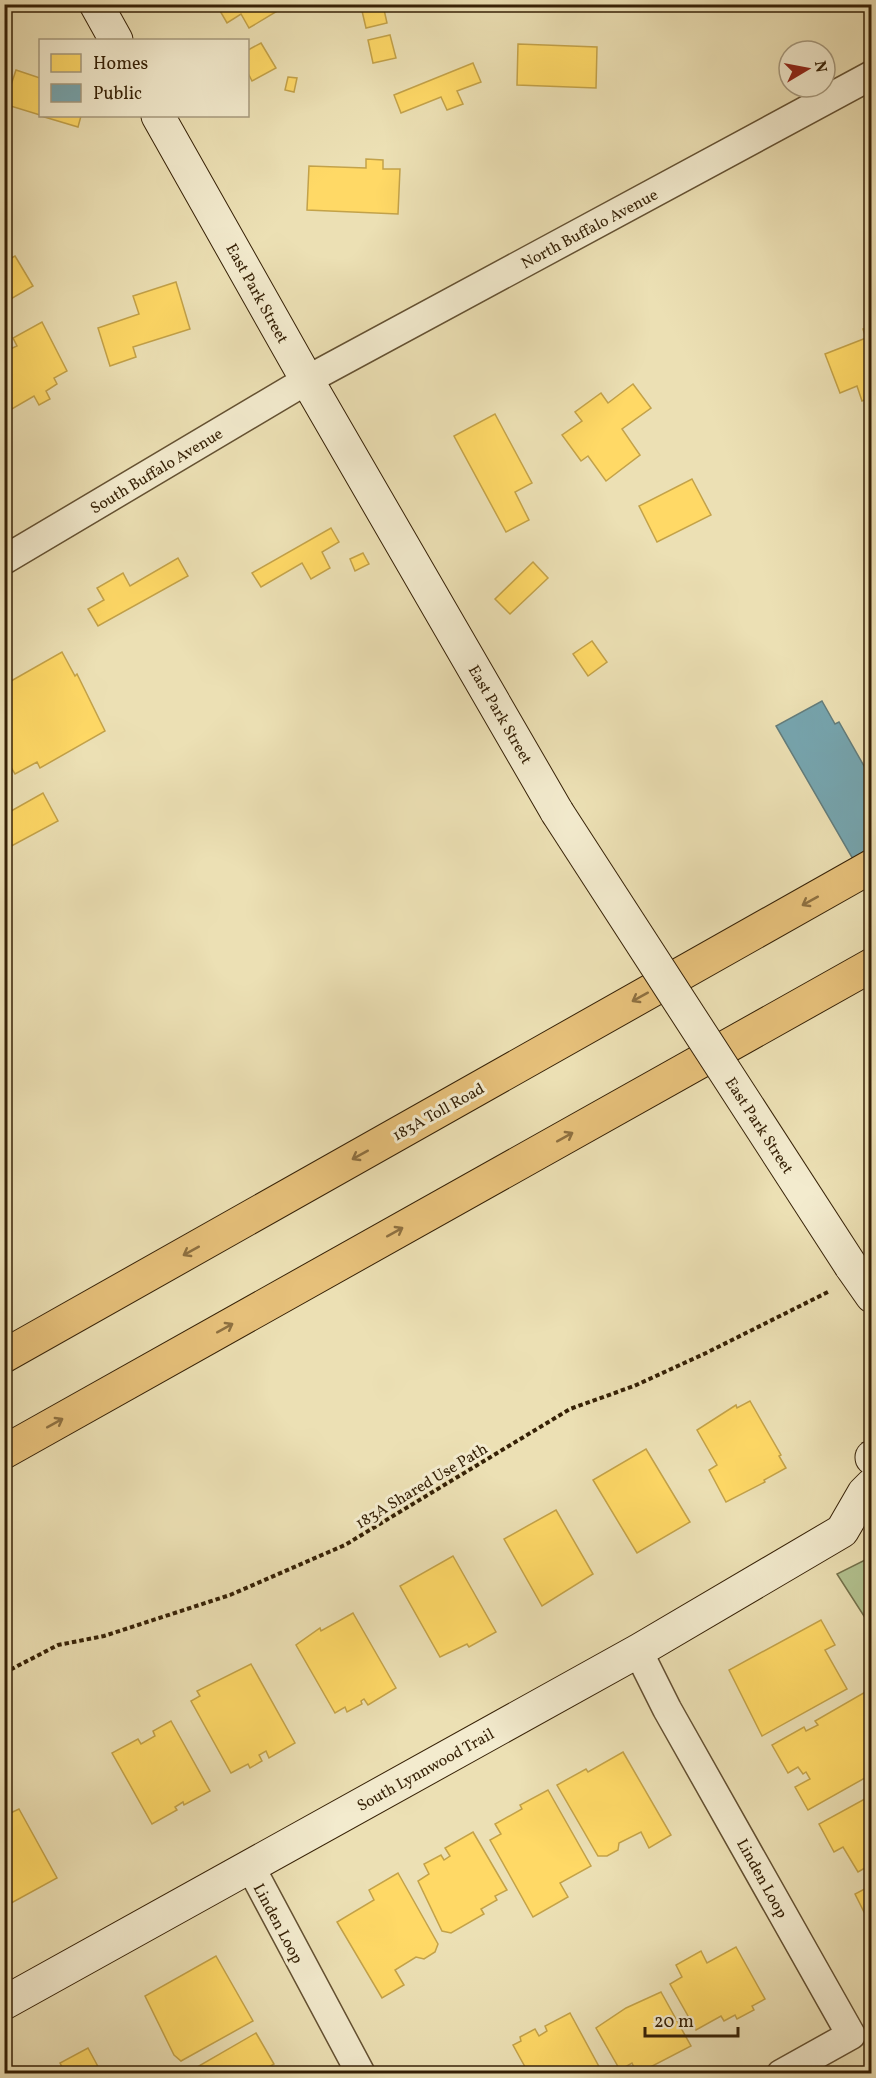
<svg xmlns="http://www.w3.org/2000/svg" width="876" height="2078" font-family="Vollkorn,serif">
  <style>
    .green { fill: #b3c391; stroke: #74724c; stroke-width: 1.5 }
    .homes { fill: #ffd966; stroke: #c3a249; stroke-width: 1.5 }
    .public { fill: #76a5af; stroke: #637d7c; stroke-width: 1.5 }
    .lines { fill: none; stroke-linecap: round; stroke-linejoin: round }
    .street-casing { stroke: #645132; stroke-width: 31 }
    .secondary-casing { stroke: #362106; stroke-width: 35 }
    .highway-casing { stroke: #362106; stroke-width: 35 }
    .path { stroke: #362106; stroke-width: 4; stroke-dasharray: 4.5 3; stroke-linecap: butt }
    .street { stroke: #f3ebce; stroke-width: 28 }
    .secondary { stroke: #f3ebce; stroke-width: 33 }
    .highway { stroke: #e6c07a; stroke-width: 33 }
    .secondary-bridge-casing { stroke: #362106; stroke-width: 35; stroke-linecap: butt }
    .secondary-bridge { stroke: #f3ebce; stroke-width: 33 }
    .oneway { stroke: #8e7040 }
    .labels { text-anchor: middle; stroke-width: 6; stroke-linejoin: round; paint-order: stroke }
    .street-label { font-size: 16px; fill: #362106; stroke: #f3ebce }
  </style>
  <rect width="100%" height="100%" fill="#ece0b4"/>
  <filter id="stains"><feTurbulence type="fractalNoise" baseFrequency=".00333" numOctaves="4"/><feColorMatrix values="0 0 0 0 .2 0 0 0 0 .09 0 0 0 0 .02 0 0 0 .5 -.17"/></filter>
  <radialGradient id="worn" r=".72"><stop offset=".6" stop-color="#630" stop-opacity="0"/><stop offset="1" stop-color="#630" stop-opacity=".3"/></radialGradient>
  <path class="green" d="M871,1557h1l-1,70 -34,-53z"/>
  <g class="homes">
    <path d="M216,4h59l4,6 -30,18 -8,-14 -14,9z"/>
    <path d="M383,5l4,18 -21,5 -4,-17z"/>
    <path d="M390,35l6,23 -23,5 -5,-23z"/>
    <path d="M261,43l15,25 -24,13 -4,-8v-23z"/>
    <path d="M518,44l79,3 -1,41 -79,-3z"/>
    <path d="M473,63l8,19 -24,9 6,13 -16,6 -6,-13 -40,16 -7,-18z"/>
    <path d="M16,70l24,8v37l-36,-11v-21l7,2z"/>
    <path d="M288,77l9,1 -3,14 -9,-2z"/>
    <path d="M41,116h40l-3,11z"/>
    <path d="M366,159l17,1v9h17l-2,45 -91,-4 2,-44 57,2z"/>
    <path d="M15,256l18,30 -29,17v-41z"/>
    <path d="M176,282l14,47 -57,18 3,10 -26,9 -12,-38 41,-14 -6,-18z"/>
    <path d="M42,322l25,49 -13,7 3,6 -11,7 4,8 -11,6 -5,-9 -29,17 -1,-61 13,-6 -4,-8z"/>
    <path d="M872,326v71l-10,4 -5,-15 -17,7 -15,-39 41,-16 -3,-9z"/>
    <path d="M633,384l18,24 -29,21 18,26 -34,26 -18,-25 -7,5 -19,-26 20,-14 -7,-9 26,-19 7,10z"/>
    <path d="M495,414l37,69 -17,9 14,28 -23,12 -52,-96z"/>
    <path d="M692,479l19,36 -54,27 -18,-36z"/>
    <path d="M331,528l8,14 -17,10 8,16 -19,11 -9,-16 -41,24 -9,-14z"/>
    <path d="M363,553l6,11 -14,7 -5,-12z"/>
    <path d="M178,558l10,18 -90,50 -10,-17 16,-9 -7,-12 26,-15 7,13z"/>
    <path d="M533,562l15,16 -38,36 -15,-15z"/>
    <path d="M592,641l15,21 -19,14 -15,-22z"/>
    <path d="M62,652l13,24 2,-2 28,57 -65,37 -3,-6 -22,12 -11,-18v-71z"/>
    <path d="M43,793l15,28 -54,29v-35z"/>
    <path d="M750,1401l31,54 -2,1 7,12 -22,12 1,2 -39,20 -17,-32 8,-5 -20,-35 39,-25 1,3z"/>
    <path d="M646,1449l44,73 -53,31 -44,-73z"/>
    <path d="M556,1510l37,64 -51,32 -38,-67z"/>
    <path d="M453,1556l43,76 -27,15 -2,-3 -27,13 -40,-71z"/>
    <path d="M353,1613l43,75 -28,17 -4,-6 -3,2 1,3 -15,8 -2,-5 -10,6 -39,-68 24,-17 1,3z"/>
    <path d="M821,1620l14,25 -10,5 22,39 -85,47 -33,-66z"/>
    <path d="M251,1664l44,79 -26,15 -3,-7 -7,4 3,6 -12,7 -2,-4 -17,9 -40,-72 9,-5 -3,-5z"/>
    <path d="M867,1691l5,9v12l-5,2 5,7v53l-64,36 -13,-23 15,-8 -4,-7 -3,2 -5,-7 -10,6 -16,-28 32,-18 2,4 12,-6 -3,-4z"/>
    <path d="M171,1721l39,70 -26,14 -1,-3 -8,5 2,3 -25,14 -40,-71 26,-14 3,5 14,-8 -2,-5z"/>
    <path d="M623,1752l48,83 -22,13 -8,-16 -22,11 -1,7 -11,6h-9l-41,-71 29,-16 2,3z"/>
    <path d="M548,1790l43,76 -31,17 8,14 -35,20 -43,-77 11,-6 -6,-10 27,-15 -2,-4z"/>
    <path d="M872,1795v69l-14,8 -15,-25 -9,5 -15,-28z"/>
    <path d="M19,1809l38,69 -53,29v-91z"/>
    <path d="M473,1832l34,58 -12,6 2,4 -16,9 3,5 -33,19 -9,-2 -24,-50 11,-7 -5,-10 17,-9 3,5 6,-4 -5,-8z"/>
    <path d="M398,1873l40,71 -3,8 -11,7 -8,-2 -21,13 9,15 -22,13 -45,-76 37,-22 -5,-10z"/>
    <path d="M872,1885v38l-2,1 -15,-30z"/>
    <path d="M736,1947l29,52 -13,7 2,4 -17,9 -2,-4 -11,6 -3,-5 -25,14 -26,-46 12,-7 -6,-12 25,-14 6,12z"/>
    <path d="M216,1956l37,65 -72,40 -7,-6 -29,-59z"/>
    <path d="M661,1992l30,54 -54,28 -5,-11 -12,7 -24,-42 30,-20z"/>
    <path d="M570,2013l33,61h-74l-16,-29 8,-4 -1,-4 15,-8 4,7 8,-5 -2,-5z"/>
    <path d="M256,2033l18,31 -16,10h-73z"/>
    <path d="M88,2048l14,26h-36l-6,-11z"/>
  </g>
  <path class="public" d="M822,701l13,23 4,-2 33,58 -3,5 3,5v102l-96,-166z"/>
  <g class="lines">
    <g class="street-casing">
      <g id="street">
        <path d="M4,560l303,-180 565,-305"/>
        <path d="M638,1651l29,58 184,326 -70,39"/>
        <path d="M250,1866l111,208"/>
      </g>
    </g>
    <g class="secondary-casing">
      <g id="secondary">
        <path d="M96,4l20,36"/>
        <path d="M158,116l149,264 250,432"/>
        <path d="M851,1266l21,30"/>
        <path d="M872,1457v1"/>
        <path d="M4,2003l634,-352 204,-120 22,-38 8,-8"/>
      </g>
    </g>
    <g class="highway-casing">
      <g id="highway">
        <path d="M4,1356l868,-490"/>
        <path d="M4,1452l868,-487"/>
      </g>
    </g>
    <path class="path" d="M4,1673l54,-28 46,-9 126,-41 115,-50 225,-136 64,-23 72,-33 124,-62"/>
    <use href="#street" class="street"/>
    <use href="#secondary" class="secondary"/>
    <use href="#highway" class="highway"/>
    <g class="secondary-bridge-casing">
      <path id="secondary-bridge" d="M557,812l294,454"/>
    </g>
    <use href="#secondary-bridge" class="secondary-bridge"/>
  </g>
  <defs><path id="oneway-shaft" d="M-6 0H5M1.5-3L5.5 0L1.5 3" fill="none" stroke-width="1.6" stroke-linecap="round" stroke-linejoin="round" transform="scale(1.5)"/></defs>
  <g class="oneway">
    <use href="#oneway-shaft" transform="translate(810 901) rotate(151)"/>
    <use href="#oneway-shaft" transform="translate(640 997) rotate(151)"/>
    <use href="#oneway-shaft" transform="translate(565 1137) rotate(-29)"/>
    <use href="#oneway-shaft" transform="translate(360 1155) rotate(151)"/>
    <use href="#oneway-shaft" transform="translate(395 1232) rotate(-29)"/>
    <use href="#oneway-shaft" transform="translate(191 1251) rotate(151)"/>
    <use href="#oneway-shaft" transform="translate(225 1328) rotate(-29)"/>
    <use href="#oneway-shaft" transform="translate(55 1423) rotate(-29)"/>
  </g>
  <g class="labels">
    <g class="street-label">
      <text transform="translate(589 228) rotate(-28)" y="6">North Buffalo Avenue</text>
      <text transform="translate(258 293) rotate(61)" y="6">East Park Street</text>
      <text transform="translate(156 470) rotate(-31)" y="6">South Buffalo Avenue</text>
      <text transform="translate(501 714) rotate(60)" y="6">East Park Street</text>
      <text transform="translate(438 1111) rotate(-29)" y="6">183A Toll Road</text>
      <text transform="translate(760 1125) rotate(57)" y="6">East Park Street</text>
      <text transform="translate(421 1485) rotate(-31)" y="6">183A Shared Use Path</text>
      <text transform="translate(425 1769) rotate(-29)" y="6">South Lynnwood Trail</text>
      <text transform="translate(763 1878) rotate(61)" y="6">Linden Loop</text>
      <text transform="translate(279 1923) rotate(62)" y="6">Linden Loop</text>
    </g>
  </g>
  <rect width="876" height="2078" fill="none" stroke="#ece0b4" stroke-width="24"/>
  <rect x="6" y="6" width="864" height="2066" fill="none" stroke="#362106" stroke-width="3"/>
  <rect x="12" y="12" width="852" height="2054" fill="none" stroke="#362106" stroke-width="1.5"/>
  <rect x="39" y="39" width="210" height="78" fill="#f3ebce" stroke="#a79a7e" stroke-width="1.5"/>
  <rect x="51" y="54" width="30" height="18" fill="#ffd966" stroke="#a79a7e" stroke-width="1.5"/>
  <text x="93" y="69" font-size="18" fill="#362106">Homes</text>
  <rect x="51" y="84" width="30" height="18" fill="#76a5af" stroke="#a79a7e" stroke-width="1.5"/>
  <text x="93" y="99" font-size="18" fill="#362106">Public</text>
  <g transform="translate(807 69) rotate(80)"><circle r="28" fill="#f3ebce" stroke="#a79a7e" stroke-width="1.5"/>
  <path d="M0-4.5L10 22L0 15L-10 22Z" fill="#8f2418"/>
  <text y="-9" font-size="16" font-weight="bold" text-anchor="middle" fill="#362106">N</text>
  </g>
  <path d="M645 2027v9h93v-9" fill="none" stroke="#362106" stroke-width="3"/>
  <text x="654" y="2027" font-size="18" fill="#362106" stroke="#f3ebce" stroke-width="4.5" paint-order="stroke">20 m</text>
  <rect width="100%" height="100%" filter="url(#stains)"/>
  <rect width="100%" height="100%" fill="url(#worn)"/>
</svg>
